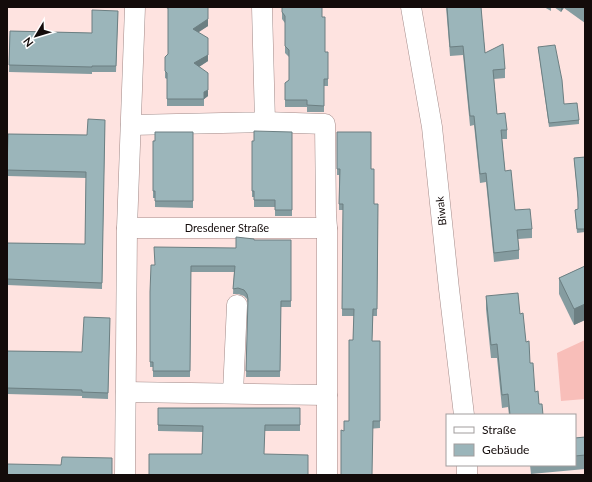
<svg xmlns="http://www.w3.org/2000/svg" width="592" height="482" font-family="Lato,sans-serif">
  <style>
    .green { fill: #f8beb9 }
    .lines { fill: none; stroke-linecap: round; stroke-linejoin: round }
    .street-casing { stroke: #a28a88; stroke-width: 21 }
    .street { stroke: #fff; stroke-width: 20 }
    .wall { fill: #859ca0 }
    .shaded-wall { fill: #6c7f82 }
    .building { fill: #9bb5ba; stroke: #6c7f82 }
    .labels { text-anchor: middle; stroke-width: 3; stroke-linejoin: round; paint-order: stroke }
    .street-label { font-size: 11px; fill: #130b0a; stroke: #fff }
  </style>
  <rect width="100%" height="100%" fill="#fee3e0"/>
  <path class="green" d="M585,340v59l-24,2 -4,-48z"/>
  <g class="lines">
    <g class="street-casing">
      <g id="street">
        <path d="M411,7l21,120 17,162 15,126"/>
        <path d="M265,122l60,2 1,90 1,14v247"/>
        <path d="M131,125l134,-3 -3,-115"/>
        <path d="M127,228h200"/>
        <path d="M126,392l201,3"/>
        <path d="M233,393l4,-88"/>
        <path d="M467,465v10"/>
        <path d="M125,475l2,-247 8,-221"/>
      </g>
    </g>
    <use href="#street" class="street"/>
  </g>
  <g class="wall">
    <path d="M165,7h43v19l-10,6 10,29 -9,6 9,29 -4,3v7h-37v-27l-2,-1v-21l3,-3v-45z"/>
    <path d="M282,7l40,10 3,35h3v34h-4v26h-17v-5h-22v-24l4,-3v-23l-4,-4v-30l-3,-4z"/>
    <path d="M446,7h35l4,46 20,16v9l-11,1 3,35 10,16v9h-5l3,32 10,39 17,19v9l-14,1 1,11v9l-25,3 -8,-80 -6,1 -6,-58 -4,1 -7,-71 -13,1z"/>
    <path d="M544,7h7v4z"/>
    <path d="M554,7h31v16l-21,-15 -3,4z"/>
    <path d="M118,11l-2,61h-24v2l-83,-2 1,-41 82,2z"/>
    <path d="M538,47l26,57 15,16v4l-30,3z"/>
    <path d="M105,120l-3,169 -95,-4v-42l78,1 1,-66 -79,-2 1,-42 79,1z"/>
    <path d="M193,132v76l-38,-1v-9h-2v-57z"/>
    <path d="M292,132v84h-17v-9h-21v-10h-2v-40l2,-16z"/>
    <path d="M337,132l34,37 3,35h4l-1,112h-4l-1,25h8v87l-36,3 5,-10 4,-81 1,-24h-12l1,-106h-4v-35h-2z"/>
    <path d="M585,157v75l-8,1 -2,-23 3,-1v-7l-4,-44z"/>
    <path d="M254,240h37v67h-10l-1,70h-34l2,-72 -1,-6 -3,-3 -6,-2h-5l1,-22h-43l-1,105h-37v-10h-3v-75l5,-27 81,-17z"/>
    <path d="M585,266v54l-11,5 -15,-31v-16z"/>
    <path d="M486,296l34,18 15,78 8,23h-34l-1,-8 -6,1 -5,-50h-6l-5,-49z"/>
    <path d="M110,318l-2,81 -26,-1v-2l-75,-2v-43l75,1z"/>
    <path d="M158,408h142v23h-35l-63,23 1,-22 -45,-1z"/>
    <path d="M585,437v32l-54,5 -1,-9h45v-27z"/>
  </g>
  <g class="shaded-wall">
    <path d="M561,7h3l-3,5z"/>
    <path d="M208,19v7l-15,10v-7z"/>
    <path d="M208,38v23l-14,9v-7z"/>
    <path d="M208,90v6l-4,3v-7z"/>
    <path d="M585,304v16l-11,5v-16z"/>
  </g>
  <g class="building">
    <path d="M168,7h40v12l-15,10 15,9v17l-14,8 14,10v17l-4,2v7h-37v-26l-2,-2v-14l3,-3z"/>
    <path d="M282,7h40v10h3v35h3v27h-4v27l-17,-1v-5h-22v-17l4,-3v-30l-4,-4v-30l-3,-4z"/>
    <path d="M447,7h34l4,46 18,-9 2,25 -12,1 4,44 8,-1 2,17h-6l4,41 6,-1 4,40 15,-1 2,20 -15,1 2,20 -25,3 -8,-80 -6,1 -6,-58h-4l-7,-70 -13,1z"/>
    <path d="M92,10l26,1 -2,55h-24v1l-83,-2 1,-34 82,2z"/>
    <path d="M555,45l7,35 2,24 13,-1 2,17 -30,3 -11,-76z"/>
    <path d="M88,119l17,1 -3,163 -95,-4v-36l78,1 1,-72 -79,-2 1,-36 79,1z"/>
    <path d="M254,131l38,1v78h-17v-10h-21v-9h-2v-50h2z"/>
    <path d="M155,132h38v69h-38v-10h-2v-50h2z"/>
    <path d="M337,132h34v37h3v35h4l-1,105h-4l-1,32h8v80h-7l-1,54h-31v-45l3,1v-10h5v-81h4l1,-31h-12l1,-105h-4l1,-35h-3z"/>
    <path d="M585,157v72h-8l-2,-19 3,-1v-11l-4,-40z"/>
    <path d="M236,237l18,2v1h37v61h-10l-1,70h-34l2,-72 -1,-5 -3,-4 -6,-2 -5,1 2,-23h-44l-1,105h-37v-9h-3v-70l1,-27h4l-1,-18 82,1z"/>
    <path d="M585,266v38l-11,5 -15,-31z"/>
    <path d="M518,293l2,21 3,-1 3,29 3,-1 1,22h3l2,29 3,-1 1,13h3l1,11h-33l-2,-21 -6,1 -5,-51 -6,1 -5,-49z"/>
    <path d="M84,317l26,1 -2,75 -26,-1v-2l-75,-2v-37l75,1z"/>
    <path d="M158,408h142v17h-35l-1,29 44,1v20h-159v-21h53l1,-28 -45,-1z"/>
    <path d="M585,437v18l-10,1v-18z"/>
    <path d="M62,457l50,1v17h-105v-11l54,1z"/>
  </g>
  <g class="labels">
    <g class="street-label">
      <text transform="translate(441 211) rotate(-96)" y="4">Biwak</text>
      <text x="227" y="232">Dresdener Straße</text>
    </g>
  </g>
  <rect width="592" height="482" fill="none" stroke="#130b0a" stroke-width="16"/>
  <rect x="446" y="414" width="130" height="52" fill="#ffffff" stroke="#a19d9d"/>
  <rect x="454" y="427" width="20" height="6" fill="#ffffff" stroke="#a19d9d"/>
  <text x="482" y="434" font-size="12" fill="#130b0a">Straße</text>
  <rect x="454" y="444" width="20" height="12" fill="#9bb5ba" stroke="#a19d9d"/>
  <text x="482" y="454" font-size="12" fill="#130b0a">Gebäude</text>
  <g transform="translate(36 36) rotate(232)" stroke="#ffffff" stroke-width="3" paint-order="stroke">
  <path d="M0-3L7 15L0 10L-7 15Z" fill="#130b0a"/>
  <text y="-6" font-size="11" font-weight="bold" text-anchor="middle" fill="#130b0a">N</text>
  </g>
</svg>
